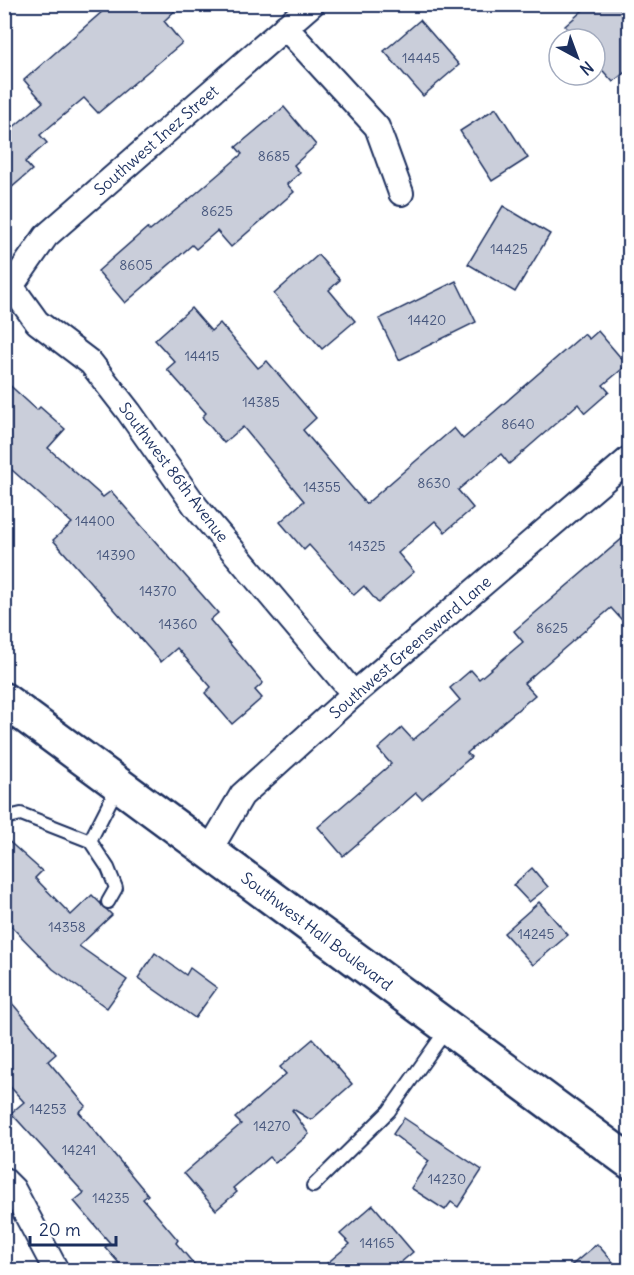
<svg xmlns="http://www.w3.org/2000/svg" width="634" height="1275" font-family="Delius,sans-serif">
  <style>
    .building { fill: #caceda; stroke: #1b2f5e; stroke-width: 1.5 }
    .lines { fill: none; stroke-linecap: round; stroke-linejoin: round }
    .service-casing { stroke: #1b2f5e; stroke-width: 16 }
    .minor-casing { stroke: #1b2f5e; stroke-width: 28 }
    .secondary-casing { stroke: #1b2f5e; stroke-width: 38 }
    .service { stroke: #fff; stroke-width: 12 }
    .minor { stroke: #fff; stroke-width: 24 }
    .secondary { stroke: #fff; stroke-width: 33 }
    .labels { text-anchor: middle; stroke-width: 4.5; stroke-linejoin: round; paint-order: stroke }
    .number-label { font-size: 14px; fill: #47577d }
    .street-label { font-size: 16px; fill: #1b2f5e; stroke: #fff }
  </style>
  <rect width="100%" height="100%" fill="#fff"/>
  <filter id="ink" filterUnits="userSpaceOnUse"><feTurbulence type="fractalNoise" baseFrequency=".0167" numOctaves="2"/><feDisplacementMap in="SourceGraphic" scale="12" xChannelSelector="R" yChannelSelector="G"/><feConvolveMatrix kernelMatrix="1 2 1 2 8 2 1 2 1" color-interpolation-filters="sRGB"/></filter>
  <g filter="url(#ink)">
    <g class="building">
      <path d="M111,4h71l-18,17 18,22 -84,70 -14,-15 -44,37 7,8 -22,19 7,8 -28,24v-59l39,-33 -19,-22z"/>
      <path d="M590,4h40v64l-17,14 -18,-20v-23h-18l-12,-13z"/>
      <path d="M420,20l39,45 -36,31 -39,-45z"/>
      <path d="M284,107l32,38 -22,20 6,8 -13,11 7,8 -63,55 -14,-16 -21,18 -4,-4 -67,58 -27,-32 49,-43 3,3 43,-35 49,-42 -6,-7z"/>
      <path d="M496,108l32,50 -36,23 -32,-50z"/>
      <path d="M503,206l47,28 -35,58 -47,-28z"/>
      <path d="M318,255l22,25 -11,10 26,31 -33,28 -48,-55z"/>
      <path d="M456,281l20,41 -77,38 -20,-41z"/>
      <path d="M191,308l20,23 9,-8 38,45 9,-7 49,57 -13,12 63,74 88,-76 9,11 121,-105 5,5 9,-8 29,34 -24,20 6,7 -24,21 -7,-9 -69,60 -8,-10 -43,36 15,18 -28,24 -10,-11 -37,32 16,19 -36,31 -14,-17 -10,9 -45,-50 -5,5 -24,-28 24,-21 -61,-74 -19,16 -22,-26 4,-4 -39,-44 8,-7 -20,-22z"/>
      <path d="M4,380l33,30 3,-3 25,22 -17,19 55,49 8,-6 107,122 -8,7 53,63 -8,7 7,8 -30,26 -27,-31 6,-6 -34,-39 -16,14 -108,-122 19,-17 -68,-60z"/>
      <path d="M630,532v97l-19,-21 -87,75 11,12 -68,58 4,4 -49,42 -6,-6 -73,63 -25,-29 73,-63 -13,-15 24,-21 11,12 47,-40 -10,-12 21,-18 8,9 44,-37 -9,-11z"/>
      <path d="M4,837l38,34 -7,7 36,37 21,-20 20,20 -33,31 48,34 -20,28 -54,-39 -49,-50z"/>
      <path d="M532,868l16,19 -19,15 -16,-17z"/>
      <path d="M539,902l29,33 -35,30 -29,-32z"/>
      <path d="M155,953l31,22 4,-7 27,20 -22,30 -57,-40z"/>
      <path d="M4,994l52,60 -8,7 38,45 -7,6 69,83 -5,4 35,41 -2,3 23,27h-74l-20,-23 5,-4 -36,-42 10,-8 -73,-80 13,-11 -20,-22z"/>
      <path d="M313,1039l39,45 -41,36 -18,-11 -1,1 17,24 -34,29 -6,-6 -36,31 4,4 -21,18 -32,-37 57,-49 -6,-6 51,-44 -6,-7z"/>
      <path d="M404,1118l78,52 -24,37 -7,-5 -6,8 -34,-22 18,-27 -36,-27z"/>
      <path d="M373,1205l40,47 -21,18h-73l31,-26 -10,-10z"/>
      <path d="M597,1244l23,26h-54z"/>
    </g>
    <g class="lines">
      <g class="service-casing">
        <g id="service">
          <path d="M9,817l12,-3 69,27 28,-55"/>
          <path d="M90,841l18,27 8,20 -8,14"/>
          <path d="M313,1186l76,-75 58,-82"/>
        </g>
      </g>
      <g class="minor-casing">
        <g id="minor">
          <path d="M312,4l-266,232 -35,50 26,36 54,41 38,49 67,95 158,187"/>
          <path d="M285,27l92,100 24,66"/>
          <path d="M209,851l33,-56 112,-101 276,-236"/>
          <path d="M4,1180l9,9 43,81"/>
        </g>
      </g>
      <g class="secondary-casing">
        <path id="secondary" d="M4,700l626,462"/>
      </g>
      <use href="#service" class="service"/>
      <use href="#minor" class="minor"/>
      <use href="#secondary" class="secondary"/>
    </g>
  </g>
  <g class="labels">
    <g class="number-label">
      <text x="421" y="63">14445</text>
      <text x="274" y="161">8685</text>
      <text x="217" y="216">8625</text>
      <text x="509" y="254">14425</text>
      <text x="136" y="270">8605</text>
      <text x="427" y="325">14420</text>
      <text x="202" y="361">14415</text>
      <text x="261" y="407">14385</text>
      <text x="518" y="429">8640</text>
      <text x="434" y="488">8630</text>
      <text x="322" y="492">14355</text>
      <text x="95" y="526">14400</text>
      <text x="367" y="551">14325</text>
      <text x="116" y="560">14390</text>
      <text x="158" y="596">14370</text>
      <text x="178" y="629">14360</text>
      <text x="552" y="633">8625</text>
      <text x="67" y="932">14358</text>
      <text x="536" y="939">14245</text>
      <text x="48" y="1114">14253</text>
      <text x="272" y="1131">14270</text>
      <text x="79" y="1155">14241</text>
      <text x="447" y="1184">14230</text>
      <text x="111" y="1203">14235</text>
      <text x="377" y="1248">14165</text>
    </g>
    <g class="street-label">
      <text transform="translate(156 140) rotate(-41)" y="6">Southwest Inez Street</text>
      <text transform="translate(174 472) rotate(53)" y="6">Southwest 86th Avenue</text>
      <text transform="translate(410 647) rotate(-41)" y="6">Southwest Greensward Lane</text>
      <text transform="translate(317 931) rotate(37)" y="6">Southwest Hall Boulevard</text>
    </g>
  </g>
  <rect width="634" height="1275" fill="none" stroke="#fff" stroke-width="24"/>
  <rect x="12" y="12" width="610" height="1251" fill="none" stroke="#1b2f5e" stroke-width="2" filter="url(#ink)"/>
  <g transform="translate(577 57) rotate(139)"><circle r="28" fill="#ffffff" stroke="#a4acbf" stroke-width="1.5"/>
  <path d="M0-4.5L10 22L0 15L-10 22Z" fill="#1b2f5e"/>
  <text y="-9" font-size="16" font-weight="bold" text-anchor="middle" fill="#1b2f5e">N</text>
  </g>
  <path d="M30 1236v9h86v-9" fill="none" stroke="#1b2f5e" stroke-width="3"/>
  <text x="39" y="1236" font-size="18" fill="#1b2f5e" stroke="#ffffff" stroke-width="4.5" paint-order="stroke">20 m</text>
</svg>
